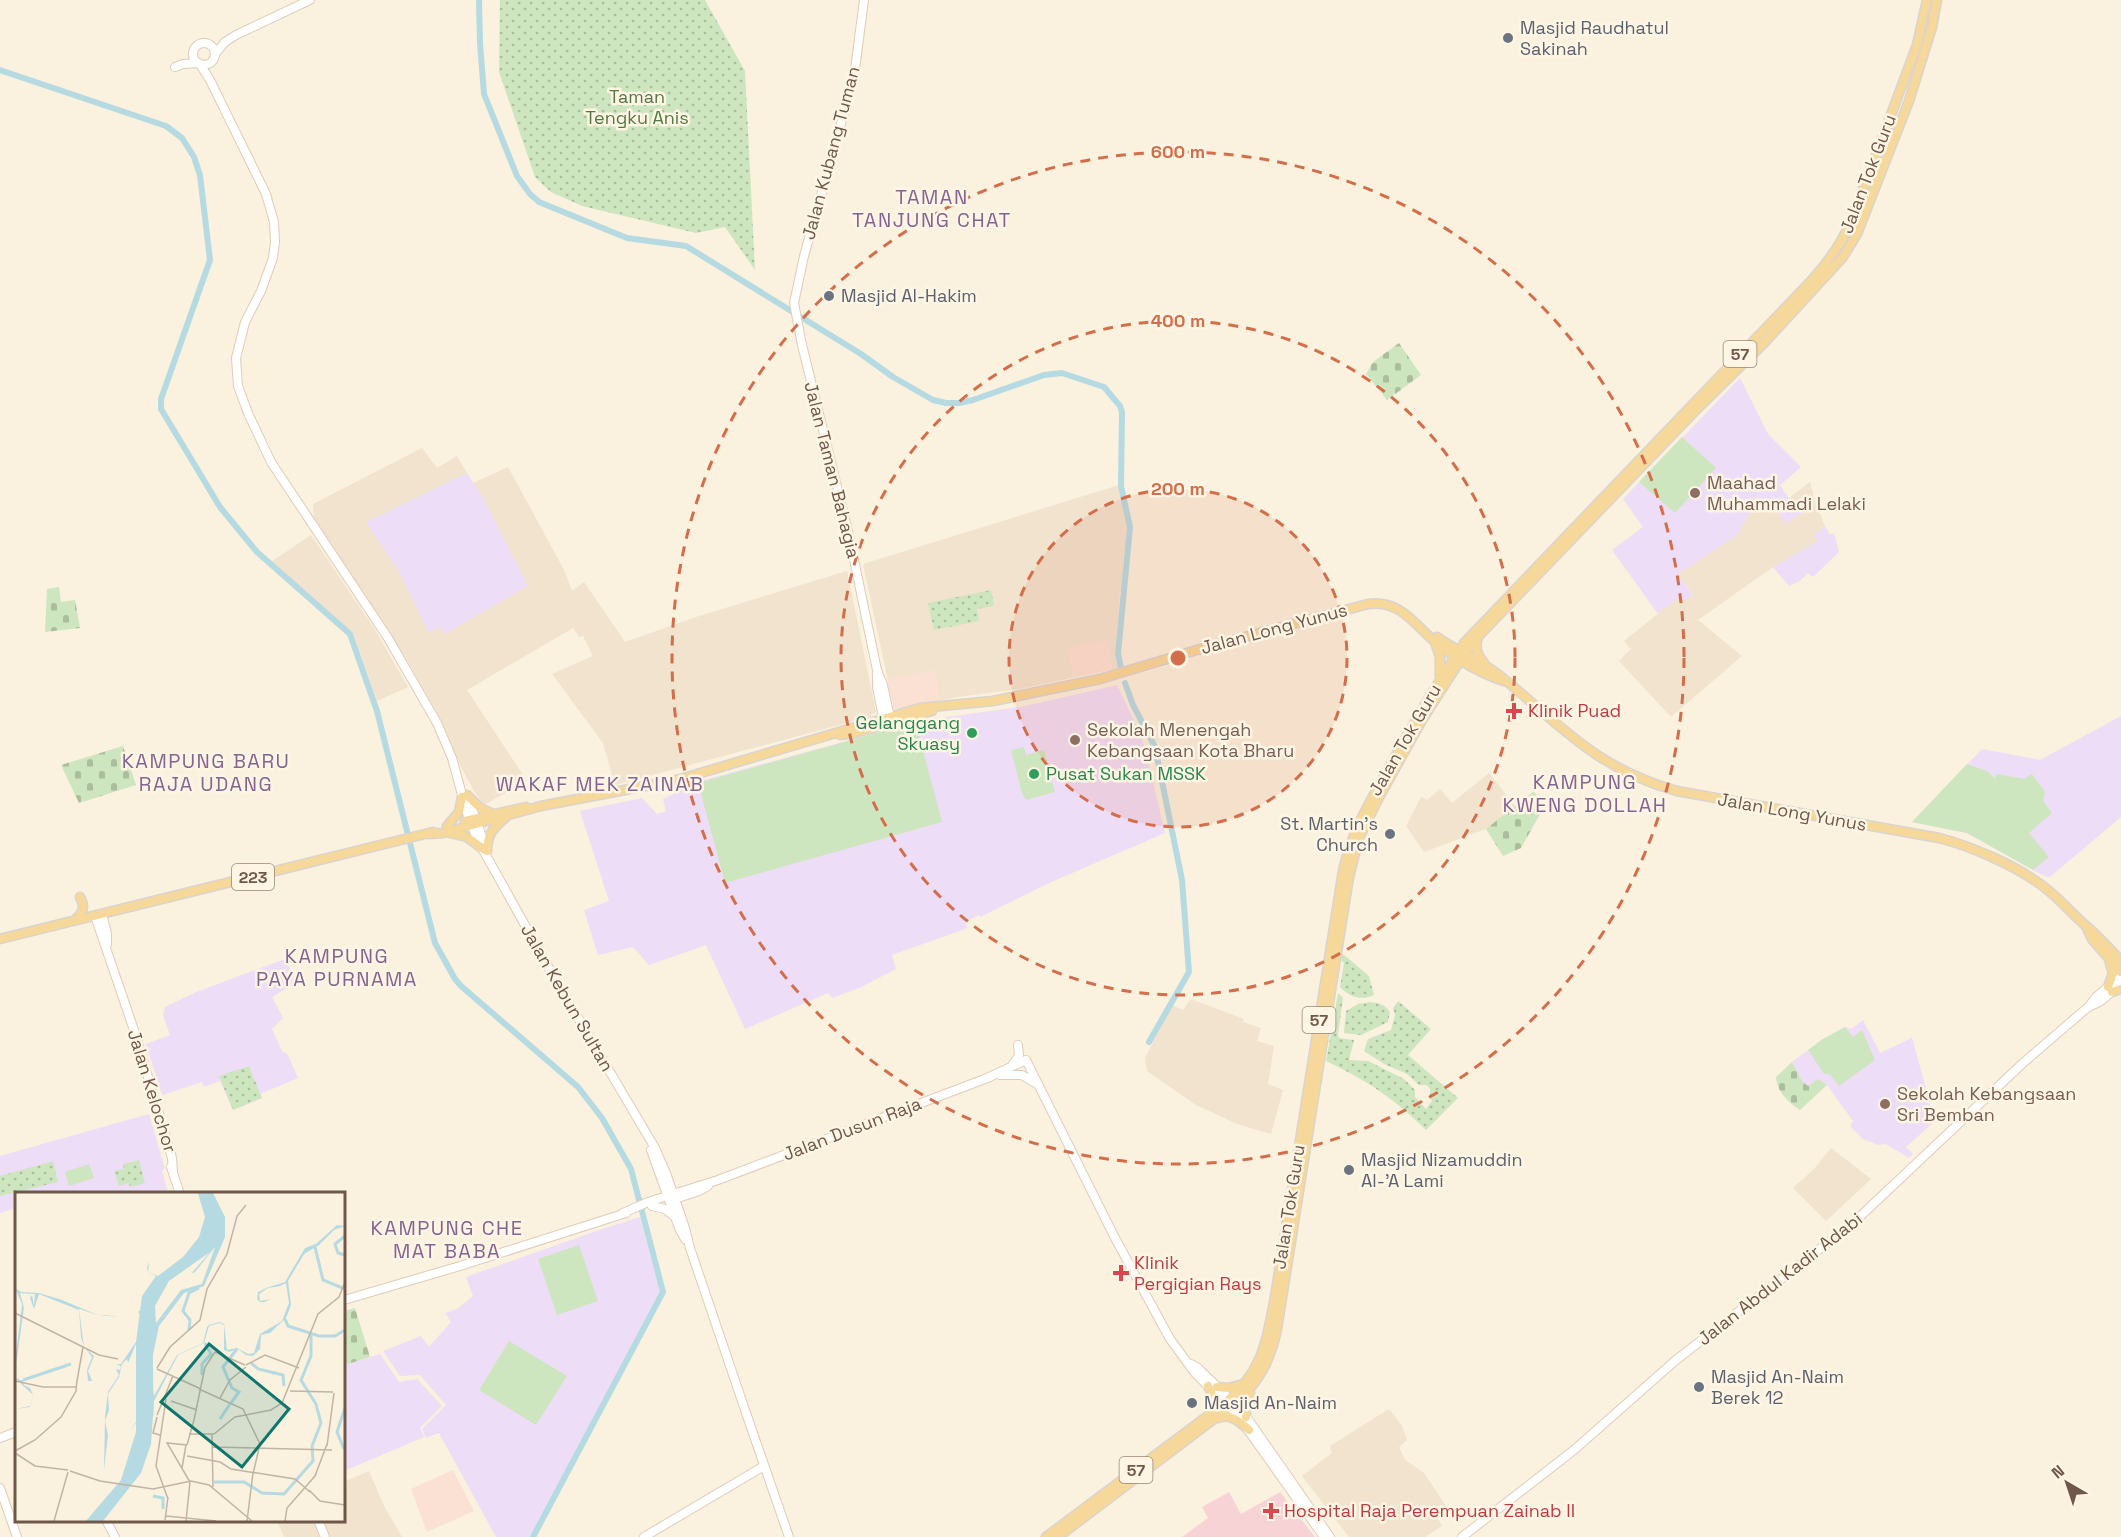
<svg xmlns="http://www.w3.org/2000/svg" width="2121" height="1537" font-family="'Space Grotesk',sans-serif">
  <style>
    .residential { fill: #f1e3ce }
    .commercial { fill: #fae1d3 }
    .education { fill: #eeddf6 }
    .medical { fill: #f8d3d6 }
    .grass { fill: url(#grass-dots) }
    .cemetery { fill: url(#cemetery-stones) }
    .pitch { fill: #cee6bf }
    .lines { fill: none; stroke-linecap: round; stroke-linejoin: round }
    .canal { stroke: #b6dae2; stroke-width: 6 }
    .secondary-casing { stroke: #dfccb8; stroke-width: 10 }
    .primary-casing { stroke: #dad4d0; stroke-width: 11 }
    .secondary { stroke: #fff; stroke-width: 8 }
    .primary { stroke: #f6d89a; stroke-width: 8 }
    .ring { fill: none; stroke: #d46e4a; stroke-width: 3; stroke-dasharray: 10 8 }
    .worship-dot { fill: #6b7280; stroke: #fef5e5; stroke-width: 2 }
    .education-dot { fill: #8d6e63; stroke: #fef5e5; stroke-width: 2 }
    .health-dot { fill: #e0444e; stroke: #fef5e5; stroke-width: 2 }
    .leisure-dot { fill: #2e9e5b; stroke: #fef5e5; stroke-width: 2 }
    .labels { text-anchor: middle; stroke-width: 5; stroke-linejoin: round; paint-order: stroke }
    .shield { fill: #fef5e5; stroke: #9a8778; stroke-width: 1.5 }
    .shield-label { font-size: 16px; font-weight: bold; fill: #6f5849 }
    .worship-label { font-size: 18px; fill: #5b616d; stroke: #fef5e5; text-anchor: start }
    .park-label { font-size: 18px; fill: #537a44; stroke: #fef5e5 }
    .street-label { font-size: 18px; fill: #6f5849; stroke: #fef5e5 }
    .education-label { font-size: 18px; fill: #785e54; stroke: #fef5e5; text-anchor: start }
    .health-label { font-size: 18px; fill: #be3a42; stroke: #fef5e5; text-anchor: start }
    .leisure-label { font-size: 18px; fill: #27864d; stroke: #fef5e5; text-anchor: end }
    .neighbourhood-label { font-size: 20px; letter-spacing: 1.5px; fill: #856492; stroke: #fef5e5 }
    .inset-river { fill: none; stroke: #b6dae2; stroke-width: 3 }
    .inset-road { fill: none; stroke: #c2b4a3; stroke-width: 1.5 }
    .view { fill: #0f766e; fill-opacity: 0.15; stroke: #0f766e; stroke-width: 3 }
    .inset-edge { fill: none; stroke: #6f5849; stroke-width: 3 }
    .centre { fill: #d46e4a; stroke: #fef5e5; stroke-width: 3 }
    .ring-label { font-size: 18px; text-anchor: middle; font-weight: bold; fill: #d46e4a; stroke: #fef5e5; stroke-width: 5; stroke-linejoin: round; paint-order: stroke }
  </style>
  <defs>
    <pattern id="grass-dots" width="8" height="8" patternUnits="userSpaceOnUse" patternTransform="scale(1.5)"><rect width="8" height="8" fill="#cee6bf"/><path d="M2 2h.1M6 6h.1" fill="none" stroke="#abbd9d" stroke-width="1.8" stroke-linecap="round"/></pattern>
    <pattern id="cemetery-stones" width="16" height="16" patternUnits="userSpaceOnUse" patternTransform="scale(1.5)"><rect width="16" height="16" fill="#cee6bf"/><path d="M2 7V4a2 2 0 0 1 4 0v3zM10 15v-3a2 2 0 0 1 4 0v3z" fill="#abbd9d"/></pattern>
  </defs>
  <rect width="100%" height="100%" fill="#faf1df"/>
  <g class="residential">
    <path d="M422,448l15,20 20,-12 10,17 -100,49 31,48 47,64 83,-48 -55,-103 35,-16 56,103 8,21 12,-9 41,60 74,-26 148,-45 29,141 -7,5 -254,68 -12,-42 -51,-69 41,-18 -10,-20 -4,1 -6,-9 -106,62 60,91 -43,24 -10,-14 -13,-24 -21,-49 -34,-60 -92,-139 -1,-15z"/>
    <path d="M1810,482l5,20 10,24 -11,9 4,6 -45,26 -75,53 44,36 -71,61 -52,-56 12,-12 -7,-8 56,-45 13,-2 -16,-20 59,-38 23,-39 22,7z"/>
    <path d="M1119,485l9,41 -5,37v25l-3,5 -5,63 3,12 -97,21 -57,7 -70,13 -31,-145z"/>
    <path d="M311,535l64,95 33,57 -31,14 -23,-66 -83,-73z"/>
    <path d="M1489,773l26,33 -27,22 -64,24 -18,-26 15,-29 6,3 13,-11 12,14z"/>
    <path d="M1191,999l53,20 -1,3 18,6 -4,13 17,5 -6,38 15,6 -12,44 -34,-10 -41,-19 -49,-34 -2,-13 27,-53 11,5z"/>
    <path d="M1831,1148l40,31 -45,42 -33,-33 21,-19z"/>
    <path d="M1389,1409l13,17 5,14 -8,7 6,13 19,13 26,39 -12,7 4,7 -17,11h-76l-47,-61 30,-23 -2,-7z"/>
    <path d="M369,1471l15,35 18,31h-118l-7,-16 67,-1v-38z"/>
  </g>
  <g class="commercial">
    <path d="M1107,640l6,29 -40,8 -6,-29z"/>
    <path d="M935,670l5,30 -46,9 -7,-30z"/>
    <path d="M453,1470l21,41 -47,21 -16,-43z"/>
  </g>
  <g class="education">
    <path d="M1740,378l28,56 33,33 -21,18 16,24 7,3 -17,12 -12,-16 -6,1 -9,-11 -23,38 -58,38 15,21 -9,6 -4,-5 -22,18 -46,-64 31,-23 -20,-28z"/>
    <path d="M467,473l15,23 46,90 -83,48 -5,-7 -11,6 -31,-63 -32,-48z"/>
    <path d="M1825,526l5,9 4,-2 5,19 -26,25 -5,-4 -8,8 -11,5 -16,-19 45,-26 -4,-6z"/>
    <path d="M1117,685l23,48 7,22 18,78 -116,50 -69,34 -1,-2 -14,7 3,6 -76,27 4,14 -37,19 -27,10 -4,-5 -83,36 -39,-84 -57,20 -16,-18 -35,8 -14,-45 25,-9 -29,-90 62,-13 15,16 9,-3 -3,-12 41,-19 215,-59 106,-15z"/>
    <path d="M2121,716v101l-71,60h-4l-79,-44 -55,-11 70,-73 58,11z"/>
    <path d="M285,959l12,23 -25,15 11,21 -11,11 10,22 6,4 10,23 -38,16 2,4 -29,12 -13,-29 -16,6 -2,-5 -40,13 -16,-51 24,-9 -7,-20 2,-8 29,-14z"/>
    <path d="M1863,1020l17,33 32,-15 23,83 -29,26 7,7 -4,4 -23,-14 -8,1 -15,-6 -13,-13 3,-5 -26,-36 -9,-6 -10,7 -5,-4 -11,-20 31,-23 22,-12 6,2z"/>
    <path d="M149,1114l16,55 -3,2 6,22 -152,1v14l-16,5v-57z"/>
    <path d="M640,1217l20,75 -130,245h-34l-57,-104 -13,5 -4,-9 24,-24 -26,-30 -20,1 -17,-25 38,-15 8,11 22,-25 -6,-9 12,-4 16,-13 -7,-19 130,-46z"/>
    <path d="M380,1354l19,28 18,-3 25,27 -22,22 4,9 -80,34v-112l4,5z"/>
  </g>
  <path class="medical" d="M1229,1492l12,22 39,-22 35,45h-133l26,-19 -6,-11z"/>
  <g class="grass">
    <path d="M500,0h205l40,71 10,199 -30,-43 -29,6 -114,-27 -31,-14 -8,-7 -8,-8 -36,-105z"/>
    <path d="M991,590l3,16 -17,3 2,12 -45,9 -6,-27z"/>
    <path d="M1343,954l26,22 5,19c-14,6 -24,2 -34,-8l4,-24 -3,-3z"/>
    <path d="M1338,993l5,5 -5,37 1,3 15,2 -5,20 19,1 36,18 11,11v7l11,12 6,-8 -3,-4c2,-6 2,-9 -3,-12h-7l-12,-11 -23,-10 -20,-13 4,-12 23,-9 4,-15 -2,-7 5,-7 33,28 -23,26 50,43 -32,32c-30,-30 -61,-51 -100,-69z"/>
    <path d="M1370,1002c9,1 14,2 20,10l-2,10 -27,13 -17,-2 2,-22 12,-7z"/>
    <path d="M249,1066l13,32 -29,12 -14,-34z"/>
    <path d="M139,1160l6,23 -15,4 -1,-4 -10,3 -5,-15 10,-2 -1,-5z"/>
    <path d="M53,1161l5,21 -58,14v-20z"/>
  </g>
  <g class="cemetery">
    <path d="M1399,343l22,32 -34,25 -21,-26 7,-12z"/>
    <path d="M59,587l2,15 14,-2 5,28 -35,4 2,-43z"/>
    <path d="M123,746l13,39 -57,18 -18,-38z"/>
    <path d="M1534,791l10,16 -23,41 -18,8 -17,-27z"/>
    <path d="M1792,1062l11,20 5,4 10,-7 9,6 -27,25c-12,-8 -23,-18 -24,-33z"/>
    <path d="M355,1308l15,49 -22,7 -4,-5v-48z"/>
  </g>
  <g class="pitch">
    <path d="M1682,437l34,31 -41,45 -36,-31z"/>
    <path d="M919,721l2,9 -3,1 24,91 -217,61 -27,-100z"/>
    <path d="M1024,747l2,8 18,-5 11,42 -29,8 -4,-7 -11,-43z"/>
    <path d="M1967,764l20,7 8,7 2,-4 27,5 8,-5 13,18 -2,9 9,12 -23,20 20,24 -16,13 -66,-37 -55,-11z"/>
    <path d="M1845,1027l8,10 9,-7 13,30 -36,26 -9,-12h-6l-16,-24 15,-11z"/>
    <path d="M89,1164l5,14 -25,8 -4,-14z"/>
    <path d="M579,1245l19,56 -41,14 -19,-56z"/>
    <path d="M509,1341l58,35 -31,49 -57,-35z"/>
  </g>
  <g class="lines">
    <g class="canal">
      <path d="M479,0l1,43 4,51 33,82 13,18 9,8 88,36 59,8 175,108 32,23 40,23 13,3h13l14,-3 71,-25 18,-2 42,14 16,19 2,6 -1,74 9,41 -12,127 3,14"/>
      <path d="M0,70l166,56 16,12 12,19 6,18 10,85 -49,139v10l59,98 37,45 93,82 27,77 58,232 20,36 6,7 117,101 24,31 29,51 32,123 -130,245"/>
      <path d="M1125,683l8,22 22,42 27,133 7,92 -40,70"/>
    </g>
    <g class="secondary-casing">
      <g id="secondary">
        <path d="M864,0l-10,77 -50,179 -10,47 8,42 46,186 29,139 6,15 8,38"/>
        <circle cx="204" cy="54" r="11"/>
        <path d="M215,54l10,-12 11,-7 74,-35"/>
        <path d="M175,67l8,-3 16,-1 11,17 56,114 8,28 1,20 -2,16 -12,33 -16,31 -9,36 2,28 10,27 23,49 117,176 49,85 15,35 15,55 10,26 78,140 100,169 11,25 19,55 5,20 54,159"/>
        <path d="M877,675v12l7,35"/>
        <path d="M468,797l18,51"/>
        <path d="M102,914l5,20v10"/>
        <path d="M95,916l40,117 37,125 1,14"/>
        <path d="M2090,1005l6,-8 25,-21"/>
        <path d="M1013,1064l6,-8 -1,-11"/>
        <path d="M1000,1075h22l15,9"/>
        <path d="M987,1078l39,-18 89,178 55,101 25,34 43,43 86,121"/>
        <path d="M651,1150l28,78 6,11"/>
        <path d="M171,1167l9,27"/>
        <path d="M672,1200l27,-9 9,-5"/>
        <path d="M652,1206l13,3 9,7"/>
        <path d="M623,1213l25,-11 70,-22 272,-103"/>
        <path d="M344,1300l116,-34 166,-53"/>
        <path d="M1191,1364l7,4 45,44 87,125"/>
        <path d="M745,1410l44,127"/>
        <path d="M0,1438l16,-6"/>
        <path d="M0,1488l17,49"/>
        <path d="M106,1520l9,17"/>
        <path d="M318,1520l7,17"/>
        <path d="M644,1537l120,-71"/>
        <path d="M1462,1537l112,-87 102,-90 176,-136 171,-161 64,-55 14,-7 20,-17"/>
      </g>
    </g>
    <g class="primary-casing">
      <g id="primary">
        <path d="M1437,637c19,14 43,23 62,38 63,51 96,93 178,116l262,47c32,8 78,28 105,49 15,11 27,26 41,38 13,11 24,23 36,36"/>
        <path d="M1478,637c-4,10 -1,18 6,26"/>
        <path d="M1435,642l5,15v19"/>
        <path d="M840,735l15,-2 77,-22"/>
        <path d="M467,795l13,13 13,6"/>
        <path d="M465,821l61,-14"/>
        <path d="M447,826l12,-14 3,-15"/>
        <path d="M450,833l17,4 16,12"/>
        <path d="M429,834l14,-1 98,-27 136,-26 243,-72 73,-7 107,-22 100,-30 168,-45c35,-5 49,25 73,43 19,14 43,28 66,35"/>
        <path d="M487,851c0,-16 6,-23 18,-33"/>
        <path d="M76,919c8,-7 9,-13 4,-22"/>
        <path d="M2087,928l5,11 29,33"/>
        <path d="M0,939l433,-107"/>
        <path d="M2108,987l5,-14 -3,-10"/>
        <path d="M2112,992l9,-3"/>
        <path d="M1208,1386l7,15 -4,12"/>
        <path d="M1217,1387l12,1 14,-4"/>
        <path d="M1246,1417v-11l4,-13"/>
        <path d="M1218,1418c13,-5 21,4 31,12"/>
        <path d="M1046,1537l179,-134c38,-32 41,-60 50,-106l68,-426c8,-39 28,-71 47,-105 23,-42 47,-83 74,-123l348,-363c16,-18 29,-36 39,-58l66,-177 10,-45"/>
        <path d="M1058,1537l177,-134c24,-20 36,-44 42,-74l72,-452 10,-39 18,-37 45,-81 48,-75 227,-236 67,-66 79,-86 14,-23 52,-133 23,-74 5,-27"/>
      </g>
    </g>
    <use href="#secondary" class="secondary"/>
    <use href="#primary" class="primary"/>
  </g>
  <circle cx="1178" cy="658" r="169" fill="#d46e4a" fill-opacity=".12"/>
  <g class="ring">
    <circle cx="1178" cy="658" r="169"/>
    <circle cx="1178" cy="658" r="337"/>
    <circle cx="1178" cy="658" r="506"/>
  </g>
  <g class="worship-dot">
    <circle cx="1508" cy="38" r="6"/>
    <circle cx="829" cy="296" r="6"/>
    <circle cx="1390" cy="834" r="6"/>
    <circle cx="1349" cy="1170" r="6"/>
    <circle cx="1699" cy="1387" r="6"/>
    <circle cx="1192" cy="1403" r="6"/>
  </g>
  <g class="education-dot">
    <circle cx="1695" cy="493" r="6"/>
    <circle cx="1075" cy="740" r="6"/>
    <circle cx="1885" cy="1104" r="6"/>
  </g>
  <g class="health-dot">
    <path d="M1511 702h6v6h6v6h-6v6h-6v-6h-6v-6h6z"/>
    <path d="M1118 1264h6v6h6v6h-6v6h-6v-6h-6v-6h6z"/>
    <path d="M1268 1502h6v6h6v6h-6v6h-6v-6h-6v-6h6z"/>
  </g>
  <g class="leisure-dot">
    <circle cx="972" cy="733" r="6"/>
    <circle cx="1034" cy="774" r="6"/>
  </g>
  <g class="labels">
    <g class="shield">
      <rect x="1723.5" y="341" width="33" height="26" rx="4.5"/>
      <rect x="232" y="864" width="42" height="26" rx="4.5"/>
      <rect x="1302.5" y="1007" width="33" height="26" rx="4.5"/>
      <rect x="1119.5" y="1457" width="33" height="26" rx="4.5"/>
    </g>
    <g class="shield-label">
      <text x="1740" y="360">57</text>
      <text x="253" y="883">223</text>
      <text x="1319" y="1026">57</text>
      <text x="1136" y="1476">57</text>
    </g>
    <g class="worship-label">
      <text x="1520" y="34">Masjid Raudhatul<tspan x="1520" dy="21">Sakinah</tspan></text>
      <text x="841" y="302">Masjid Al-Hakim</text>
      <text x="1378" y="830" text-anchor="end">St. Martin's<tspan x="1378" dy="21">Church</tspan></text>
      <text x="1361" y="1166">Masjid Nizamuddin<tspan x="1361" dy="21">Al-'A Lami</tspan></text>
      <text x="1711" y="1383">Masjid An-Naim<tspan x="1711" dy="21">Berek 12</tspan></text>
      <text x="1204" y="1409">Masjid An-Naim</text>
    </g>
    <g class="park-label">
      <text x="637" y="103">Taman<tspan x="637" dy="21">Tengku Anis</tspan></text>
    </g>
    <g class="street-label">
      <text transform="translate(831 153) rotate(-75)" y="6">Jalan Kubang Tuman</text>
      <text transform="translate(1868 174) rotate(-69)" y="6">Jalan Tok Guru</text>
      <text transform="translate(832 470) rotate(76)" y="6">Jalan Taman Bahagia</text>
      <text transform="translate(1274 629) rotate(-15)" y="6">Jalan Long Yunus</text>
      <text transform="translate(1405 740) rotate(-60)" y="6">Jalan Tok Guru</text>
      <text transform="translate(1792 812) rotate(10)" y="6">Jalan Long Yunus</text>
      <text transform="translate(567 998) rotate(60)" y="6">Jalan Kebun Sultan</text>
      <text transform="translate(152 1091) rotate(73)" y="6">Jalan Kelochor</text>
      <text transform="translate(852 1129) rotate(-21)" y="6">Jalan Dusun Raja</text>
      <text transform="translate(1289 1207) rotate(-81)" y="6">Jalan Tok Guru</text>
      <text transform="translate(1780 1279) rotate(-38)" y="6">Jalan Abdul Kadir Adabi</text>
    </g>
    <g class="education-label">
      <text x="1707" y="489">Maahad<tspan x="1707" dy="21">Muhammadi Lelaki</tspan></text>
      <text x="1087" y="736">Sekolah Menengah<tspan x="1087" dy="21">Kebangsaan Kota Bharu</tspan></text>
      <text x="1897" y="1100">Sekolah Kebangsaan<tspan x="1897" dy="21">Sri Bemban</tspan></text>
    </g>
    <g class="health-label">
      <text x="1528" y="717">Klinik Puad</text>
      <text x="1134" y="1269">Klinik<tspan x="1134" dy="21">Pergigian Rays</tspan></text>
      <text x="1284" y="1517">Hospital Raja Perempuan Zainab II</text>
    </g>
    <g class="leisure-label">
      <text x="960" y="729">Gelanggang<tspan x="960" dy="21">Skuasy</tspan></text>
      <text x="1046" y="780" text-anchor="start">Pusat Sukan MSSK</text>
    </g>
    <g class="neighbourhood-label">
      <text x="932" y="204">TAMAN<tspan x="932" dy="23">TANJUNG CHAT</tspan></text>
      <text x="206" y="768">KAMPUNG BARU<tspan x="206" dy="23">RAJA UDANG</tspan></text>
      <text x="1585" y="789">KAMPUNG<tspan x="1585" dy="23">KWENG DOLLAH</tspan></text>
      <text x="600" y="791">WAKAF MEK ZAINAB</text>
      <text x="337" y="963">KAMPUNG<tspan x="337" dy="23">PAYA PURNAMA</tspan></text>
      <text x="447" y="1235">KAMPUNG CHE<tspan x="447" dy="23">MAT BABA</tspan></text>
    </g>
  </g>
  <g transform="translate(15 1192)">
    <rect width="330" height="330" fill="#faf1df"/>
    <path d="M183,1h15l12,24v20l-21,49 -20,7 -25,33 -9,43 4,27 23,-41 26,-12 4,-16 2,-2 10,-3 5,2 3,26 10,-2 11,6 6,-1 6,-19 22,-13 7,-18 -3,-20 -6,3 -12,2 -9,6 1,7 11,-2 -7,3h-4l-3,-3 1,-7 11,-5 16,-5 20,-34 11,-4 21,-19 8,1 -11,4 -15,15 -15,9 -16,27 3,24 -5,13 -16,15 -9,2 -1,14 -7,7 -7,-1 -8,-6 -9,3 -5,-2v-25l-5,-2 -10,3 -5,17 -26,12 -24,46 -3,43 -10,29 -38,48h-17l35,-41 15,-48v-9l-6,7 6,-8v-78l-8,19 -1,-4 -5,5 -3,13 -11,17 1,16 -4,11 3,14 -4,35 1,-53 3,-25 11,-17 -3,-6 4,1 1,-4 -5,-2h5l15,-22 6,-46 14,-20 -8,-4 -1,-4 2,-7 -1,11 10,4 25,-19 16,-20 6,-20zM200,55l-13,37 -21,6 -25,33 -1,-17 14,-25 41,-29 -19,22 4,-2zM0,96l6,4 18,1 23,7 33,14 5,1h6l12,2 -18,-2 -6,-1 -14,-5h-1l5,38 10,9 -6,15 4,10h-4l-1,-11 5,-13 -8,-10 -3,-10 -2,-27 -40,-16 -5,15 -4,-11 2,-3 2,11 1,-12 -15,-1 4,15 -8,57 3,15h4l1,5 6,3 3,7 -3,12 -15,2 15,-3 3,-11 -18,-17 4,1 -4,-16 7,-59z" fill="#b6dae2" fill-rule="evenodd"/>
    <path class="inset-river" d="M330,44l-10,8 3,9 7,2M300,55l8,33 22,9M124,121l8,-6 4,14 1,95M270,127l3,7 31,10h16l10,-6M174,138l1,-10 -7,-9 6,-18 10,-5M236,171l7,6 25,6 1,11M187,183v-11l9,-10 -6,-11M8,188l48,-16M216,211l8,-11 -7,-4 -9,-21 14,-18M205,227l10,-15M329,257l-7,-17 8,-24M199,290h30l18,11 22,1 29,-33 -1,-15 9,-23 -5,-19 -15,-24 10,-24v-23M138,304l10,2v11"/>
    <path class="inset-road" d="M0,121l84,42 19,4M200,160l30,13M231,173l19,-10 34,13M142,176l13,-21 30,-27 7,-31 20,-35 10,-38 9,-11M142,177l44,20M0,189l28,6h34M62,189l6,-34M184,197l44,20 17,35 -7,30M275,199l43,1M205,206l10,-18 16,-13M151,207l-10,67 12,33M156,209l26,9M142,223l16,-39M142,225l-4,16 7,2M179,228l11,-53 10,-15M174,242h25l21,-17 36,-7 11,-7 36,-89 21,-17 6,-15M197,243l1,52M172,253l7,-25M312,254l7,-53M197,255l120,3M0,259l20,-11 26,-23 15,-26 1,-11M0,261l20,13 33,4M172,264l33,6 11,7 64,10 15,13M167,276l4,-23M55,279l30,10 53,8 38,-8 18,4 43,36M294,298l11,11 25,4M151,324l50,5M150,328l3,-23M39,329l14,-49M171,329l4,-39 -23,-39 20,2M232,329l6,-48M270,329l2,-13 28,-32 12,-32"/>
    <path class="view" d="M194,152l80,65 -47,58 -81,-65z"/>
    <rect width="330" height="330" class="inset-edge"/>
  </g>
  <circle cx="1178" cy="658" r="9" class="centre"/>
  <g class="ring-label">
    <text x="1178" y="158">600 m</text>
    <text x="1178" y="327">400 m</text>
    <text x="1178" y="495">200 m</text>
  </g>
  <g transform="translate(2067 1483) rotate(321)" stroke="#fef5e5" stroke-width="4.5" paint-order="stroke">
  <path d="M0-4.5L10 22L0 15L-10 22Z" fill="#6f5849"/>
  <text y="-9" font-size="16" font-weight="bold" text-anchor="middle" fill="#6f5849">N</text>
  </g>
</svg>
